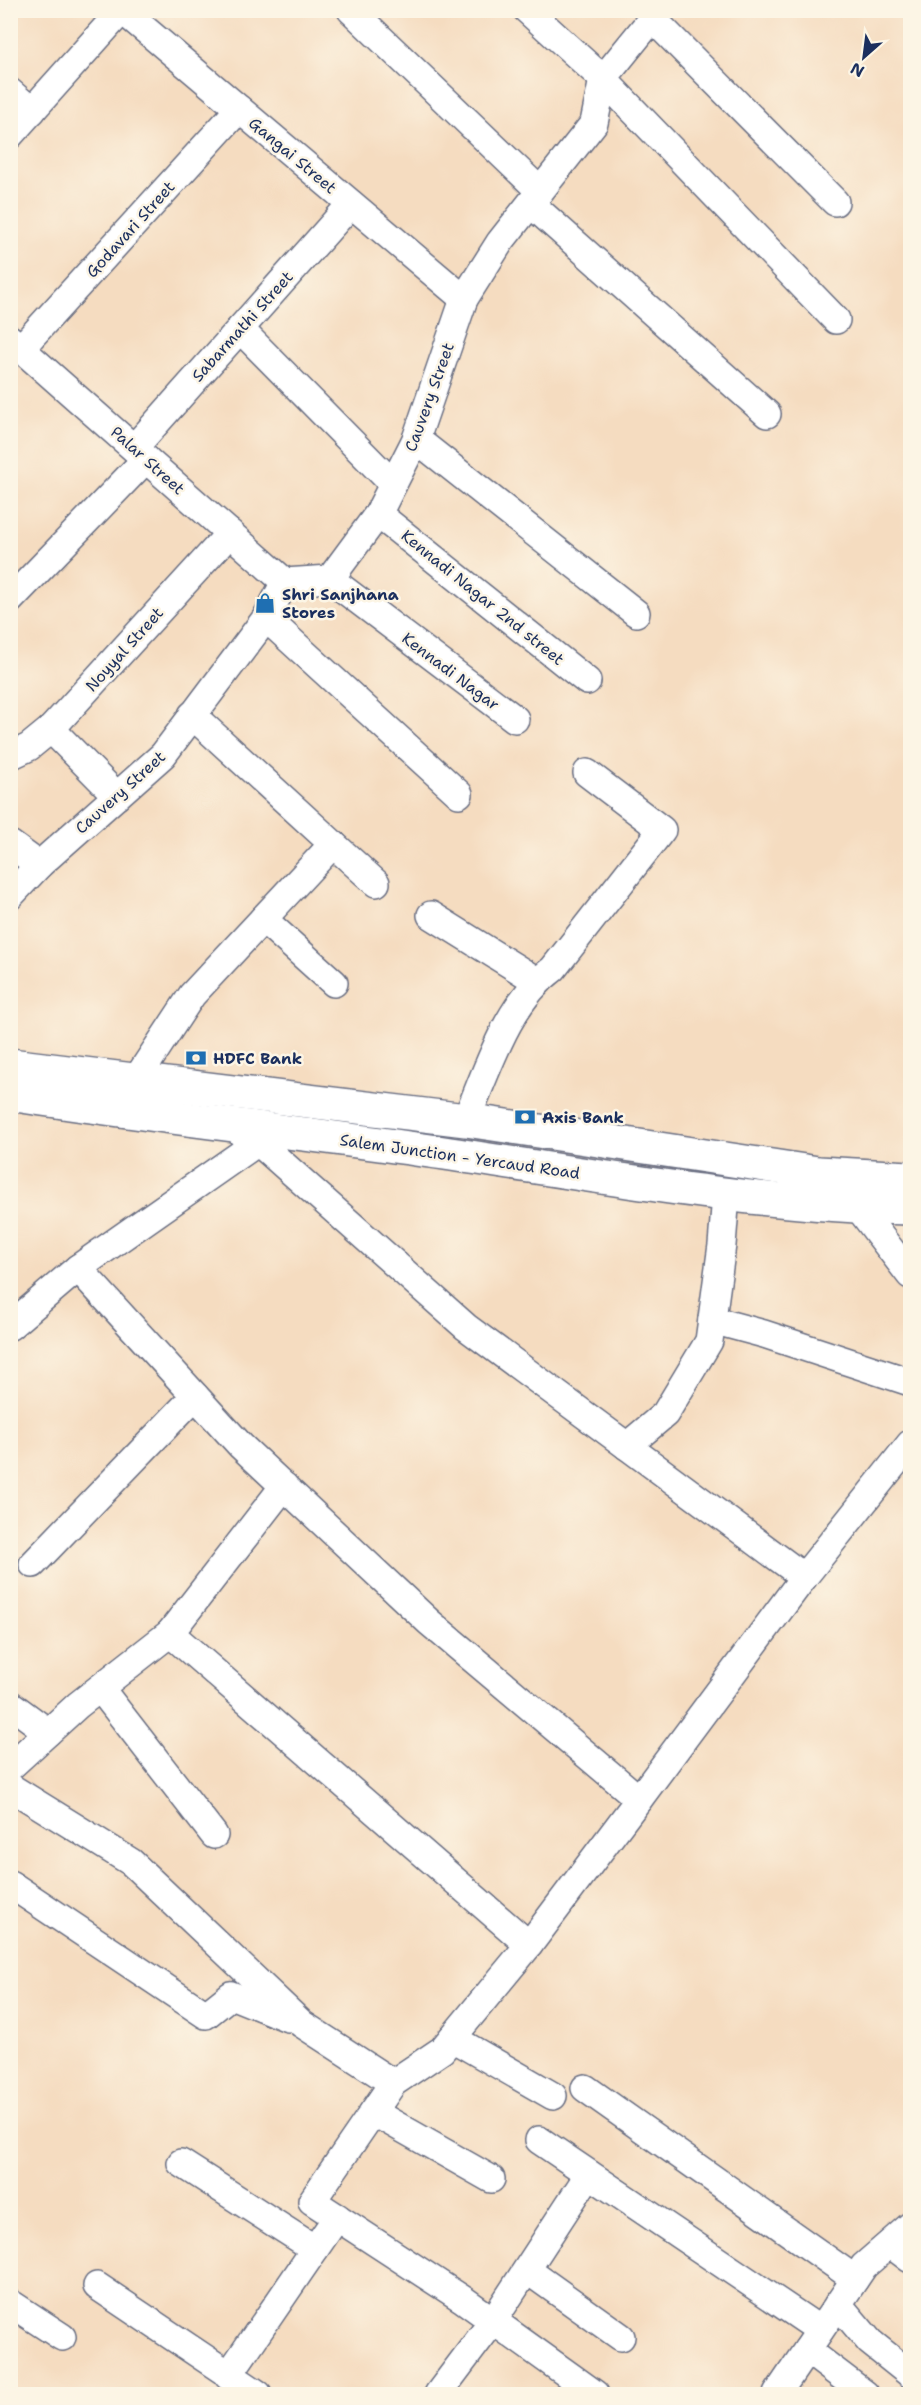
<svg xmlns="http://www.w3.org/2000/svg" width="921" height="2405" font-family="'Shantell Sans',sans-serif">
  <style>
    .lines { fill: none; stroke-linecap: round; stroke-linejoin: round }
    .minor-casing { stroke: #676c80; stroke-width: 30 }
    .major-casing { stroke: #676c80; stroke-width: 36 }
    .minor { stroke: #fff; stroke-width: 27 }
    .major { stroke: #fff; stroke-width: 33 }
    .labels { text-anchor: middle; stroke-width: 5; stroke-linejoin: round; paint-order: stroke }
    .street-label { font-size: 16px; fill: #1b2f5e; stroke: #fcf5e5 }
    .poi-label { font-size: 16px; font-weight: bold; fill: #1b2f5e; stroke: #fcf5e5; text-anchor: start }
  </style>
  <rect width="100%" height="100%" fill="#fcf5e5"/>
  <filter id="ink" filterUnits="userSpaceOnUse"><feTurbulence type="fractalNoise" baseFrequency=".0167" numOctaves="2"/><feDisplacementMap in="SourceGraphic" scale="12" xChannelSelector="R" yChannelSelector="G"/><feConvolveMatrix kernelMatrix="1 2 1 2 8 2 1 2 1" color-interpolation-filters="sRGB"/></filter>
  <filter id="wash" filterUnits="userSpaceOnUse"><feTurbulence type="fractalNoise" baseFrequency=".008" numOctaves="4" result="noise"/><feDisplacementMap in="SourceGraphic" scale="24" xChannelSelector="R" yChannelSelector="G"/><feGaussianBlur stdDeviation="1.35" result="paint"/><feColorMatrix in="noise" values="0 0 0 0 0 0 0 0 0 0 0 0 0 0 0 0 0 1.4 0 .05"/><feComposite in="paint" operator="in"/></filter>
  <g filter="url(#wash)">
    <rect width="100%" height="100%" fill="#f5dcc0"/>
  </g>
  <g filter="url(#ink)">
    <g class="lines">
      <g class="minor-casing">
        <g id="minor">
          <path d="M351,10l189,181"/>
          <path d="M527,10l76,69 233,241"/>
          <path d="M652,18l183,184"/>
          <path d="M10,92l22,19"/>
          <path d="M10,135l112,-125 342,289"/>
          <path d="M531,204l236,210"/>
          <path d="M240,329l153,155"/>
          <path d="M10,339l275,243"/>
          <path d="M21,348l218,-239"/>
          <path d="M416,439l220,174"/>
          <path d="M134,448l217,-244"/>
          <path d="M378,514l209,167"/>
          <path d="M330,579l185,140"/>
          <path d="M10,600l136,-141"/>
          <path d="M266,618l193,176"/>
          <path d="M51,729l66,67"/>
          <path d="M10,756l19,-9 22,-18 179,-196"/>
          <path d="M10,844l29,21"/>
          <path d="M333,844l43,39"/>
          <path d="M10,896l29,-31 124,-110 103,-137 19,-36 45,-3 48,-65 38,-75 48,-140 36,-57 94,-119 9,-44 56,-69"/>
          <path d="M431,915l106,66"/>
          <path d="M263,919l71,64"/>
          <path d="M136,1080l56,-85 141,-151 -141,-129"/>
          <path d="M466,1120c22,-51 41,-117 87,-151l109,-139 -75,-57"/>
          <path d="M242,1134l16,8 208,185 338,250 106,-133"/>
          <path d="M258,1142l-180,126 163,178 188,176 210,177 165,-222"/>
          <path d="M860,1190l-2,17 52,68"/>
          <path d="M712,1320l52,14 146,48"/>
          <path d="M10,1326l68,-58"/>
          <path d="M627,1446l38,-32 44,-73 13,-96 4,-50"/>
          <path d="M284,1486l-114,147 359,312 110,-146"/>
          <path d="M33,1564l162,-168"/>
          <path d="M100,1688l114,147"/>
          <path d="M10,1704l38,28"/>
          <path d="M10,1767l68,-62 92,-72"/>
          <path d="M10,1787l121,75 171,162 91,59 -81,118 152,99 131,94"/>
          <path d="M10,1884l196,131 25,-20 57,23"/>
          <path d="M452,2038l101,58"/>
          <path d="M393,2083l49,-33 87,-105"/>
          <path d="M585,2088l270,191"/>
          <path d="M373,2112l118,67"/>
          <path d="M539,2140l281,190"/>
          <path d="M181,2163l134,86"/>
          <path d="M890,2244l20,15"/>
          <path d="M527,2270l94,67"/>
          <path d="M97,2286l161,108"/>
          <path d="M10,2303l52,34"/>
          <path d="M838,2304l32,38 40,32"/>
          <path d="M807,2350l58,44"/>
          <path d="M228,2376l109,-159"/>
          <path d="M438,2394l55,-73 96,-147"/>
          <path d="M777,2394l87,-128 46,-40"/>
        </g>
      </g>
      <g class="major-casing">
        <g id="major">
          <path d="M10,1065l456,55 352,53 92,5"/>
          <path d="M10,1094c145,23 290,38 434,59 155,23 310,52 466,55"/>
        </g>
      </g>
      <use href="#minor" class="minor"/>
      <use href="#major" class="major"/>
    </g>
  </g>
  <defs>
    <g id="shop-bare" transform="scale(1.62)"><path d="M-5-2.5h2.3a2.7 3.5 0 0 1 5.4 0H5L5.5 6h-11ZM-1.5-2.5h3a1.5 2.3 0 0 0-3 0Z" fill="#1f6fb2" stroke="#fcf5e5" stroke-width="2.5" paint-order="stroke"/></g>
    <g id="bank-bare" transform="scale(1.62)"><path d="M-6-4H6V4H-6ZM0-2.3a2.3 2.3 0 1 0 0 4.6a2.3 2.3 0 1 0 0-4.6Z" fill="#1f6fb2" stroke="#fcf5e5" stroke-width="2.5" paint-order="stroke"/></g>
  </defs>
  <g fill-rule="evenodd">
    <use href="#shop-bare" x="265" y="603"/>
    <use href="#bank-bare" x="196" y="1058"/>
    <use href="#bank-bare" x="525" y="1117"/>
  </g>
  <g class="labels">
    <g class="street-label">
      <text transform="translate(293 155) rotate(40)" y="6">Gangai Street</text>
      <text transform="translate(130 229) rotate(-48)" y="6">Godavari Street</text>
      <text transform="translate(242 326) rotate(-48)" y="6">Sabarmathi Street</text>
      <text transform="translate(429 397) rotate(-70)" y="6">Cauvery Street</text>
      <text transform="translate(148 460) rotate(42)" y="6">Palar Street</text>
      <text transform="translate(483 597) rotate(39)" y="6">Kennadi Nagar 2nd street</text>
      <text transform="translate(124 649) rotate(-48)" y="6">Noyyal Street</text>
      <text transform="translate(451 671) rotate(37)" y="6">Kennadi Nagar</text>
      <text transform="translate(120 792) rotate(-42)" y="6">Cauvery Street</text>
      <text transform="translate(460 1156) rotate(8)" y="6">Salem Junction - Yercaud Road</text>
    </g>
    <g class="poi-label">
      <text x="282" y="600">Shri Sanjhana<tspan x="282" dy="18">Stores</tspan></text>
      <text x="213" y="1064">HDFC Bank</text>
      <text x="542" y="1123">Axis Bank</text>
    </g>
  </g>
  <rect width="921" height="2405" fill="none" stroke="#fcf5e5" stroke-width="36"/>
  <g transform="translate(864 57) rotate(208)" stroke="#fcf5e5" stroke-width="4.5" paint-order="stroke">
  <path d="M0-4.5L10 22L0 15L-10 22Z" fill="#1b2f5e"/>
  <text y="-9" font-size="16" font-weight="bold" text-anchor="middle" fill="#1b2f5e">N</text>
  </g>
</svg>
